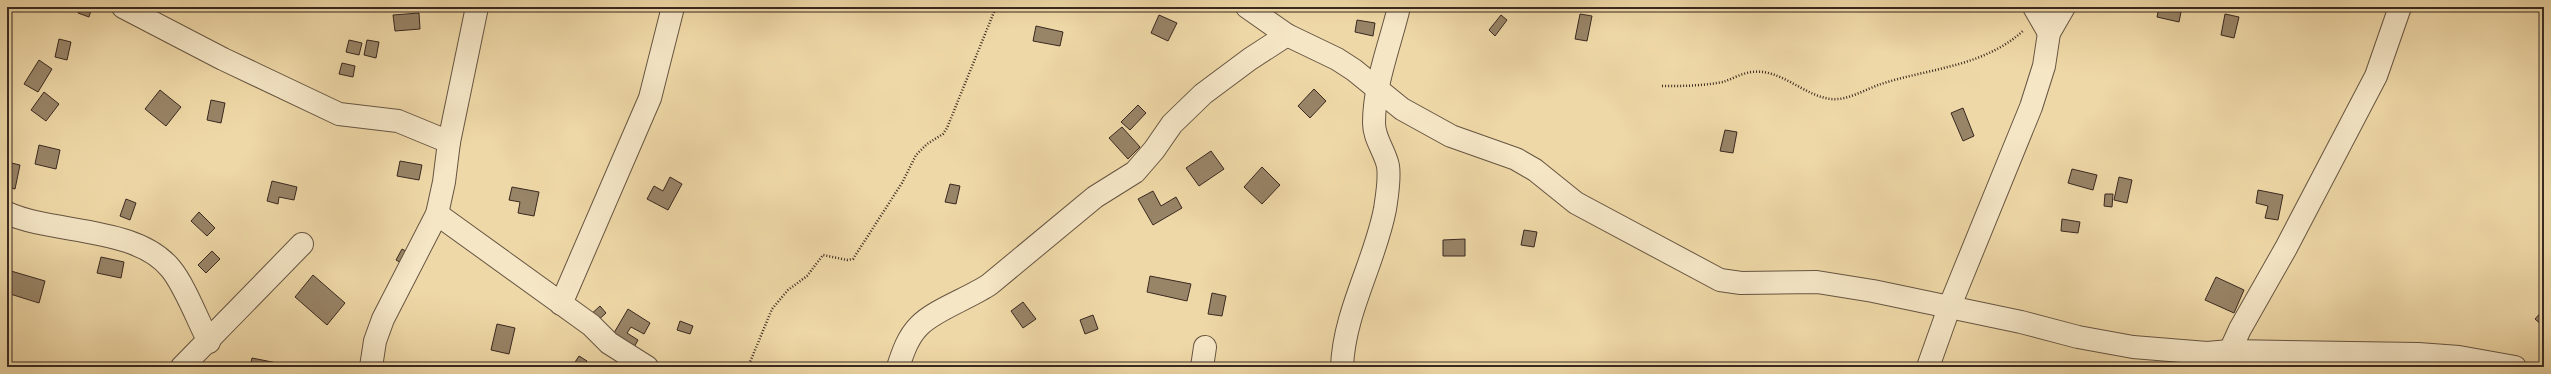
<svg xmlns="http://www.w3.org/2000/svg" width="2551" height="374" font-family="'EB Garamond',serif">
  <style>
    .building { fill: #988467; stroke: #392921 }
    .lines { fill: none; stroke-linecap: round; stroke-linejoin: round }
    .minor-casing { stroke: #665542; stroke-width: 24 }
    .path { stroke: #392921; stroke-width: 2.5; stroke-dasharray: 1 2; stroke-linecap: butt }
    .minor { stroke: #f5e6c6; stroke-width: 22 }
  </style>
  <rect width="100%" height="100%" fill="#efd8a7"/>
  <filter id="stains"><feTurbulence type="fractalNoise" baseFrequency=".005" numOctaves="4"/><feColorMatrix values="0 0 0 0 .2 0 0 0 0 .09 0 0 0 0 .02 0 0 0 .5 -.17"/></filter>
  <radialGradient id="worn" r=".72"><stop offset=".6" stop-color="#630" stop-opacity="0"/><stop offset="1" stop-color="#630" stop-opacity=".3"/></radialGradient>
  <g class="building">
    <path d="M80,7h12l-3,10 -11,-4z"/>
    <path d="M273,7h16l-1,3z"/>
    <path d="M2159,7h23l-3,15 -22,-5z"/>
    <path d="M419,13l1,16 -25,2 -2,-16z"/>
    <path d="M1580,14l12,2 -5,25 -12,-2z"/>
    <path d="M2225,14l14,3 -5,21 -13,-3z"/>
    <path d="M1159,15l18,8 -9,18 -17,-8z"/>
    <path d="M1501,15l6,5 -12,16 -6,-6z"/>
    <path d="M1357,20l18,3 -2,13 -18,-4z"/>
    <path d="M1036,26l27,6 -3,14 -27,-5z"/>
    <path d="M59,39l12,3 -4,18 -12,-3z"/>
    <path d="M349,40l13,3 -3,12 -13,-3z"/>
    <path d="M367,40l12,2 -3,16 -12,-3z"/>
    <path d="M39,60l13,9 -14,23 -14,-8z"/>
    <path d="M342,63l13,3 -2,11 -14,-3z"/>
    <path d="M1314,89l12,12 -16,17 -12,-12z"/>
    <path d="M160,90l21,17 -15,19 -21,-17z"/>
    <path d="M44,92l15,12 -13,17 -15,-11z"/>
    <path d="M211,100l14,3 -4,20 -14,-3z"/>
    <path d="M1138,105l8,8 -16,17 -9,-8z"/>
    <path d="M1963,108l11,28 -11,5 -12,-28z"/>
    <path d="M1122,127l18,20 -12,12 -19,-21z"/>
    <path d="M1725,130l12,2 -4,21 -13,-2z"/>
    <path d="M39,145l21,5 -4,19 -21,-5z"/>
    <path d="M1211,151l13,18 -25,17 -13,-18z"/>
    <path d="M400,161l22,4 -3,15 -22,-4z"/>
    <path d="M7,162l13,3 -5,24 -8,-2z"/>
    <path d="M1262,167l18,18 -18,19 -18,-17z"/>
    <path d="M2072,169l25,6 -4,15 -25,-7z"/>
    <path d="M670,177l12,7 -14,26 -21,-11 7,-13 9,5z"/>
    <path d="M2119,177l13,3 -5,23 -13,-3z"/>
    <path d="M272,181l25,6 -3,13 -15,-3 -1,7 -11,-3z"/>
    <path d="M950,184l10,2 -4,18 -11,-2z"/>
    <path d="M512,187l27,5 -5,24 -16,-3 2,-11 -11,-2z"/>
    <path d="M2258,190l25,5 -5,25 -13,-2 3,-12 -12,-3z"/>
    <path d="M1153,191l8,15 15,-9 6,11 -29,17 -15,-26z"/>
    <path d="M2105,194h8l-1,13 -8,-1z"/>
    <path d="M126,199l10,4 -6,17 -10,-4z"/>
    <path d="M199,212l16,16 -8,8 -16,-15z"/>
    <path d="M2062,219l18,3 -2,11 -17,-2z"/>
    <path d="M1524,230l13,2 -3,15 -13,-2z"/>
    <path d="M1465,239v17h-22v-16z"/>
    <path d="M402,249l11,6 -6,11 -11,-6z"/>
    <path d="M212,251l8,8 -14,14 -8,-8z"/>
    <path d="M101,257l23,5 -3,16 -24,-5z"/>
    <path d="M11,271l34,10 -6,22 -32,-10z"/>
    <path d="M313,275l32,28 -18,22 -32,-28z"/>
    <path d="M1150,276l41,8 -4,17 -40,-9z"/>
    <path d="M2216,277l28,13 -10,23 -29,-13z"/>
    <path d="M1212,293l14,3 -4,20 -14,-2z"/>
    <path d="M1023,302l13,17 -13,9 -12,-17z"/>
    <path d="M600,306l6,7 -12,11 -6,-7z"/>
    <path d="M628,309l22,14 -6,11 -13,-7 -4,6 11,7 -6,11 -21,-13z"/>
    <path d="M2544,309v16l-1,1 -8,-7z"/>
    <path d="M1093,315l5,14 -13,5 -5,-14z"/>
    <path d="M680,321l13,5 -3,8 -13,-4z"/>
    <path d="M497,324l18,4 -6,26 -18,-4z"/>
    <path d="M579,356l8,5 -3,6h-12z"/>
    <path d="M252,358l25,5v4h-27z"/>
  </g>
  <g class="lines">
    <g class="minor-casing">
      <g id="minor">
        <path d="M123,7l100,52 116,55 59,7 51,21"/>
        <path d="M1247,7l40,28 50,24 17,11 48,39 49,27 65,23 19,11 41,33 144,77 21,3 76,-1 56,9 148,31 57,15 55,10 74,6 23,-2 188,3 41,3 56,10"/>
        <path d="M2034,7l15,26"/>
        <path d="M7,213c46,21 130,13 164,56 14,17 27,52 38,73"/>
        <path d="M437,214l154,111 18,18 38,24"/>
        <path d="M561,304l89,-206 23,-91"/>
        <path d="M2230,351l10,-22 46,-81 90,-172 24,-69"/>
        <path d="M182,367l120,-123"/>
        <path d="M371,367l4,-26 8,-22 54,-105 7,-32 5,-40 28,-135"/>
        <path d="M898,367c5,-15 10,-30 21,-41 15,-16 51,-28 71,-42l105,-87 40,-25 19,-22 18,-26 31,-30 47,-35 37,-24"/>
        <path d="M1202,367l3,-20"/>
        <path d="M1342,367c2,-55 33,-105 43,-158 2,-13 5,-30 3,-43 -3,-15 -14,-27 -14,-43 0,-39 16,-78 25,-116"/>
        <path d="M1928,367l21,-59 82,-201 13,-41 5,-33 15,-26"/>
      </g>
    </g>
    <g class="path">
      <path d="M1662,86c21,0 40,0 61,-4 9,-3 19,-9 29,-10 28,-4 52,24 79,27 16,2 35,-10 50,-15 49,-16 103,-17 143,-54"/>
      <path d="M748,367l24,-58 16,-19 19,-14 16,-21 24,5 6,-1 49,-76 14,-28 11,-11 16,-10 4,-6 49,-121"/>
    </g>
    <use href="#minor" class="minor"/>
  </g>
  <rect width="2551" height="374" fill="none" stroke="#efd8a7" stroke-width="24"/>
  <rect x="8" y="8" width="2535" height="358" fill="none" stroke="#392921" stroke-width="2"/>
  <rect x="12" y="12" width="2527" height="350" fill="none" stroke="#392921"/>
  <rect width="100%" height="100%" filter="url(#stains)"/>
  <rect width="100%" height="100%" fill="url(#worn)"/>
</svg>
